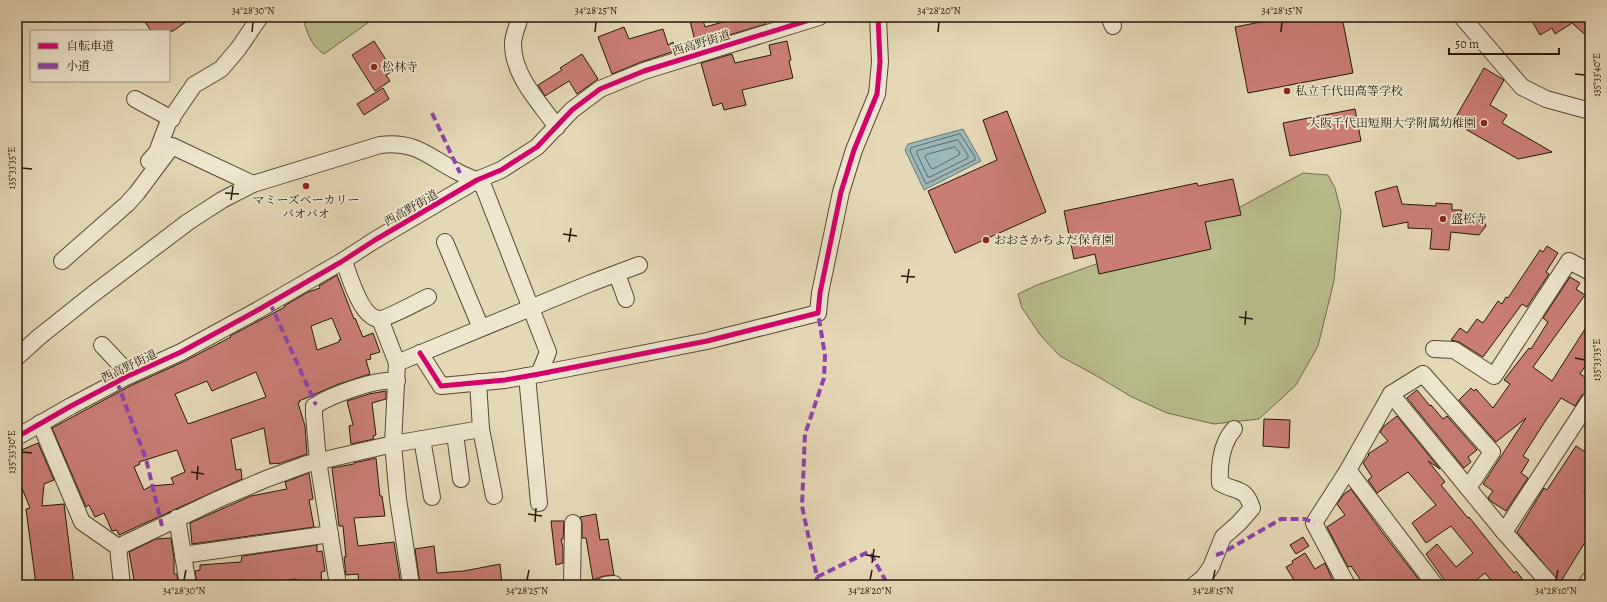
<svg xmlns="http://www.w3.org/2000/svg" width="1607" height="602" font-family="Alegreya,'Noto Serif JP',serif">
  <style>
    .green { fill: #b9bd8b; stroke: #6e6b4a }
    .water { fill: #9bb7ba; stroke: #6b7873 }
    .lines { fill: none; stroke-linecap: round; stroke-linejoin: round }
    .shore { stroke: #606862; stroke-width: 1 }
    .building { fill: #ca7d77; stroke: #241909; fill-rule: evenodd }
    .minor-casing { stroke: #544934; stroke-width: 18 }
    .minor { stroke: #eee6d0; stroke-width: 16 }
    .quiet { stroke: #8e44ad; stroke-width: 4; stroke-dasharray: 8 4; stroke-linecap: butt }
    .cycleway-casing { stroke: #eee6d0; stroke-width: 8 }
    .cycleway { stroke: #d6006c; stroke-width: 5 }
    .ticks { fill: none; stroke: #241909; stroke-width: 1.5 }
    .poi-dot { fill: #8f2418; stroke: #eee6d0; stroke-width: 1.5 }
    .labels { text-anchor: middle; stroke-width: 3.5; stroke-linejoin: round; paint-order: stroke }
    .street-label { font-size: 12px; fill: #241909; stroke: #eee6d0 }
    .poi-label { font-size: 12px; fill: #241909; stroke: #eee6d0; text-anchor: start }
    .neatline { fill: none; stroke: #241909; stroke-width: 1.5 }
    .ticks-label { font-size: 10px; text-anchor: middle; fill: #241909 }
  </style>
  <rect width="100%" height="100%" fill="#e5d8b6"/>
  <filter id="stains"><feTurbulence type="fractalNoise" baseFrequency=".005" numOctaves="4"/><feColorMatrix values="0 0 0 0 .2 0 0 0 0 .09 0 0 0 0 .02 0 0 0 .5 -.17"/></filter>
  <radialGradient id="worn" r=".72"><stop offset=".6" stop-color="#630" stop-opacity="0"/><stop offset="1" stop-color="#630" stop-opacity=".3"/></radialGradient>
  <g class="green">
    <path d="M303,17h73l-52,37c-13,-8 -18,-23 -21,-37z"/>
    <path d="M1303,173l25,2 7,13 6,24 -7,69 -16,65 -22,39 -37,34 -45,5 -47,-11 -35,-16 -37,-22 -35,-19 -19,-20 -19,-28 -4,-14 19,-9 96,-34 98,-39z"/>
  </g>
  <path class="water" d="M963,129l18,32 -57,29 -19,-40 3,-6z"/>
  <g class="lines">
    <g class="shore">
      <path d="M960,134l15,23v3l-49,24 -16,-33 1,-3z"/>
      <path d="M958,140l10,15v3l-38,19h-2l-11,-23v-3z"/>
      <path d="M955,147l5,6 -1,2 -26,14 -2,-1 -6,-11 1,-2z"/>
    </g>
  </g>
  <g class="building">
    <path d="M142,17h51l-20,14h-22z"/>
    <path d="M689,17h13l3,10 36,-10h23l2,7 -70,21z"/>
    <path d="M1287,17h55l11,56 -105,20 -13,-66z"/>
    <path d="M1539,17h51v22l-18,-16 -17,11 -3,-6 -12,7 -8,-14z"/>
    <path d="M624,27l5,12 34,-10 5,16 5,-3 2,9 -34,11 -29,12 -14,-37z"/>
    <path d="M374,41l19,30 -7,4 4,6 -15,10 -23,-36z"/>
    <path d="M787,41l4,19 -2,1 4,17 -51,12 4,15 -22,5 -2,-7 -9,3 -12,-43 31,-9 3,9 36,-8 -2,-10z"/>
    <path d="M582,54l16,25 -21,15 -8,-13 -24,15 -7,-11 24,-15 -2,-2z"/>
    <path d="M1484,68l20,12 -14,25 17,10 -5,8 50,29 -34,7 -65,-37z"/>
    <path d="M383,88l6,11 -25,16 -7,-11z"/>
    <path d="M1355,109l6,32 -71,15 -7,-33z"/>
    <path d="M1007,111l39,101 -91,41 -27,-62 69,-31 -14,-40z"/>
    <path d="M1233,179l8,36 -36,7 6,27 -112,25 -4,-20 -21,5 -10,-48 133,-28 1,3z"/>
    <path d="M1397,186l5,18 34,2v-3l16,1v6h10l-1,3 19,1 6,12 -7,9 -28,-3 -2,18 -19,-1 2,-20 -24,-1v-6l-25,5 -8,-35z"/>
    <path d="M1547,246l11,7 -12,19 3,2 -22,33 -5,-3 -39,53 -24,-15 -8,-2 9,-12 7,5 10,-14 6,4 15,-22 4,3 4,-7 2,1 32,-48 3,2z"/>
    <path d="M337,275l17,44 1,-1 8,19 10,-4 7,19 -10,3 1,4 -5,1 4,14 -31,10 -40,17 1,1 -2,1 7,23 2,28 -29,10v-1l-8,1 -6,-36 -33,11 5,31 5,-1 1,10 -123,56 -2,-5 -5,1 -8,-18 -9,4 -6,-12 -3,2 -34,-79 78,-42 55,-25 46,-24 -1,-1 55,-29 -1,-1 24,-14 12,-4 -1,-2zM332,318l9,22h-2v2l-22,8 -6,-24zM256,372l10,25 -78,27 -13,-30 32,-13 5,10zM177,450l8,22 -14,6 3,6 -23,2 -7,4 -10,-23 6,-3 -1,-2z"/>
    <path d="M1570,277l10,6 -4,6 9,6 -52,72 19,14 38,-60v38l-10,15 10,6v11l-8,4 -7,11 -14,-8 -17,25 -21,33 6,4 -8,13 7,5 -22,33 -14,-9 -4,-4 5,-7 -10,-7 43,-66 -30,24 -37,-42 12,-12 3,3 2,-2 17,19 17,-24 -6,-4 25,-32 2,1 17,-27 -5,-4z"/>
    <path d="M1417,390l13,16 1,-1 12,14 4,-3 30,34 -9,7 3,5 -7,6 -57,-70z"/>
    <path d="M386,391v8l-14,4 4,32 -3,1 1,3 -23,5 -2,-18 4,-1 -6,-24 22,-7z"/>
    <path d="M1397,416l43,53 -12,-8 17,21 -4,3 27,33 1,-1 45,56 2,-2 11,14h-32l-10,-12 -15,12h-22l-22,-31 11,-10 19,23 17,-14 -22,-27 -25,17 -14,-20 24,-18 -28,-33 -31,21 -9,-13 4,-3 -9,-14 6,-8 -1,-1 20,-13 -8,-9 4,-6z"/>
    <path d="M1264,419l26,1 -1,28 -26,-2z"/>
    <path d="M38,443l16,37 -10,4 -2,22 22,-2 10,81h-38l-10,-76 4,-1 -13,-32v-24z"/>
    <path d="M1576,446l14,9v25l-4,7 1,1 -3,5 6,4v37l-30,49 -43,-51 27,-44 3,2z"/>
    <path d="M376,458l4,38h2l3,20 -31,2 4,28 36,-4 7,43h-42l-1,-11 -12,1 -2,-18h2l-3,-31h-4l-7,-58 22,-4v-1z"/>
    <path d="M309,473l4,26 -4,1 5,27 -122,17 -2,-21 61,-27 36,-7 -2,-7z"/>
    <path d="M1351,489l31,43 41,53h-59l-13,-19 -3,1 -21,-40 18,-12 -8,-11 7,-10z"/>
    <path d="M596,514l4,26 8,-1 6,36 -10,1 -11,4 -7,-42h-4v-15l-2,-6z"/>
    <path d="M551,521h13l-1,18h-2l2,9v15l-7,2z"/>
    <path d="M1303,537l6,9 -13,8 -6,-9z"/>
    <path d="M171,538l3,20v16h3l1,11h-43l-6,-33 27,-13z"/>
    <path d="M317,545v7l5,-1 3,20 -4,1 1,13h-25l-1,-6 -43,6h-56l-2,-14 5,-1v-5l41,-3 1,-6z"/>
    <path d="M434,546l3,27 27,-2 36,-7 2,21h-82l-5,-36z"/>
    <path d="M1305,553l10,16 10,-6 10,22h-38l-11,-18 7,-4 -1,-2z"/>
  </g>
  <g class="lines">
    <g class="minor-casing">
      <g id="minor">
        <path d="M520,17c-2,8 -7,18 -7,27 0,32 26,58 44,83"/>
        <path d="M1109,17l4,9"/>
        <path d="M1462,17l60,70 24,12 44,12"/>
        <path d="M135,99l37,20"/>
        <path d="M149,161l8,-9 11,-29 26,-38 27,-16 17,-20 22,-32"/>
        <path d="M445,242l36,86"/>
        <path d="M62,261l65,-57 10,-11 35,-47 81,38"/>
        <path d="M344,261c5,14 17,58 36,58 6,0 40,-18 48,-22"/>
        <path d="M617,274l9,25"/>
        <path d="M380,319l17,44 -4,81 5,55 13,86"/>
        <path d="M102,345l28,30"/>
        <path d="M1434,349l20,1 40,26 75,-115 21,11"/>
        <path d="M420,353l21,33 64,-6 34,-6 168,-33 111,-28 2,-20 21,-101 13,-42 23,-56 3,-32 -2,-45"/>
        <path d="M17,357l22,-20 54,-43 95,-72 34,-22 31,-16 127,-39c35,-5 49,12 78,27 11,6 18,6 26,16l64,164 -9,22"/>
        <path d="M397,363l194,-80 48,-18"/>
        <path d="M527,376l12,127"/>
        <path d="M478,382l3,47 13,67"/>
        <path d="M1391,394l32,-20 69,78 -24,36"/>
        <path d="M40,423l42,99 36,25 4,38"/>
        <path d="M455,434l6,45"/>
        <path d="M17,437l54,-31 55,-29 55,-25 77,-42 83,-48 34,-22 102,-60 24,-10 36,-23 35,-37 28,-21 44,-18 175,-54"/>
        <path d="M422,439l10,58"/>
        <path d="M1348,470l87,115"/>
        <path d="M177,518l11,67"/>
        <path d="M1504,532l86,-132"/>
        <path d="M118,547l101,-48 47,-20 41,-15 86,-20 88,-15"/>
        <path d="M183,555l147,-21"/>
        <path d="M338,585l-20,-124 -4,-46v-9c18,-11 62,-28 83,-25"/>
        <path d="M572,585l1,-62"/>
        <path d="M605,585l9,-1"/>
        <path d="M1194,585l9,-7 8,-11 12,-30 16,-14 13,-15c-7,-22 -15,-15 -32,-25 -1,-19 1,-39 14,-54"/>
        <path d="M1347,585l-33,-62 34,-53 43,-76 113,138 47,53"/>
        <path d="M1586,585l4,-6"/>
      </g>
    </g>
    <use href="#minor" class="minor"/>
    <g class="quiet">
      <path d="M432,113l28,60"/>
      <path d="M270,303l46,102"/>
      <path d="M117,382l29,77 16,67"/>
      <path d="M1216,555l6,-2 59,-34h24l9,4"/>
      <path d="M817,577l51,-25 4,4 16,29"/>
      <path d="M816,585l1,-8 -15,-71 3,-72 19,-56 1,-23 -7,-42"/>
    </g>
    <g class="cycleway-casing">
      <g id="cycleway">
        <path d="M420,353l21,33 64,-6 34,-6 168,-33 111,-28 2,-20 21,-101 13,-42 23,-56 3,-32 -2,-45"/>
        <path d="M17,437l54,-31 55,-29 55,-25 77,-42 83,-48 34,-22 102,-60 24,-10 36,-23 35,-37 28,-21 44,-18 175,-54"/>
      </g>
    </g>
    <use href="#cycleway" class="cycleway"/>
  </g>
  <path class="ticks" d="M252,32l1,-10M595,32l1,-10M938,32l1,-10M1281,32l1,-10M1575,74l10,1M22,168l10,1M225,193l14,1M231,200l2,-14M563,234l14,2M569,242l2,-14M901,276l14,1M907,283l2,-14M1239,317l14,2M1245,325l1,-14M1575,358l10,2M22,452l10,1M191,472l13,2M197,480l1,-14M528,514l14,2M535,522l1,-14M866,555l14,2M872,563l2,-14M184,580l2,-10M527,580l2,-10M870,580l2,-10M1213,580l2,-10M1556,580l2,-10"/>
  <g class="poi-dot">
    <circle cx="374" cy="67" r="4"/>
    <circle cx="1287" cy="91" r="4"/>
    <circle cx="1484" cy="123" r="4"/>
    <circle cx="306" cy="186" r="4"/>
    <circle cx="1443" cy="219" r="4"/>
    <circle cx="986" cy="240" r="4"/>
  </g>
  <g class="labels">
    <g class="street-label">
      <text transform="translate(701 43) rotate(-17)" y="4">西高野街道</text>
      <text transform="translate(411 208) rotate(-30)" y="4">西高野街道</text>
      <text transform="translate(129 366) rotate(-26)" y="4">西高野街道</text>
    </g>
    <g class="poi-label">
      <text x="382" y="71">松林寺</text>
      <text x="1295" y="95">私立千代田高等学校</text>
      <text x="1476" y="127" text-anchor="end">大阪千代田短期大学附属幼稚園</text>
      <text x="306" y="204" text-anchor="middle">マミーズベーカリー<tspan x="306" dy="14">パオパオ</tspan></text>
      <text x="1451" y="223">盛松寺</text>
      <text x="994" y="244">おおさかちよだ保育園</text>
    </g>
  </g>
  <rect width="1607" height="602" fill="none" stroke="#e5d8b6" stroke-width="44"/>
  <rect x="30" y="30" width="140" height="52" fill="#eee6d0" stroke="#9d9480"/>
  <rect x="38" y="43" width="20" height="6" fill="#d6006c" stroke="#9d9480"/>
  <text x="66" y="50" font-size="12" fill="#241909">自転車道</text>
  <rect x="38" y="63" width="20" height="6" fill="#8e44ad" stroke="#9d9480"/>
  <text x="66" y="70" font-size="12" fill="#241909">小道</text>
  <path d="M1449 48v6h110v-6" fill="none" stroke="#241909" stroke-width="2"/>
  <text x="1455" y="48" font-size="12" fill="#241909" stroke="#eee6d0" stroke-width="3" paint-order="stroke">50 m</text>
  <rect x="22" y="22" width="1563" height="558" class="neatline"/>
  <g class="ticks-label">
    <text x="253" y="14">34°28'30"N</text>
    <text x="596" y="14">34°28'25"N</text>
    <text x="939" y="14">34°28'20"N</text>
    <text x="1282" y="14">34°28'15"N</text>
    <text transform="translate(1596 75) rotate(-90)" y="4">135°33'40"E</text>
    <text transform="translate(11 168) rotate(-90)" y="4">135°33'35"E</text>
    <text transform="translate(1596 360) rotate(-90)" y="4">135°33'35"E</text>
    <text transform="translate(11 452) rotate(-90)" y="4">135°33'30"E</text>
    <text x="184" y="594">34°28'30"N</text>
    <text x="527" y="594">34°28'25"N</text>
    <text x="870" y="594">34°28'20"N</text>
    <text x="1213" y="594">34°28'15"N</text>
    <text x="1556" y="594">34°28'10"N</text>
  </g>
  <rect width="100%" height="100%" filter="url(#stains)"/>
  <rect width="100%" height="100%" fill="url(#worn)"/>
</svg>
